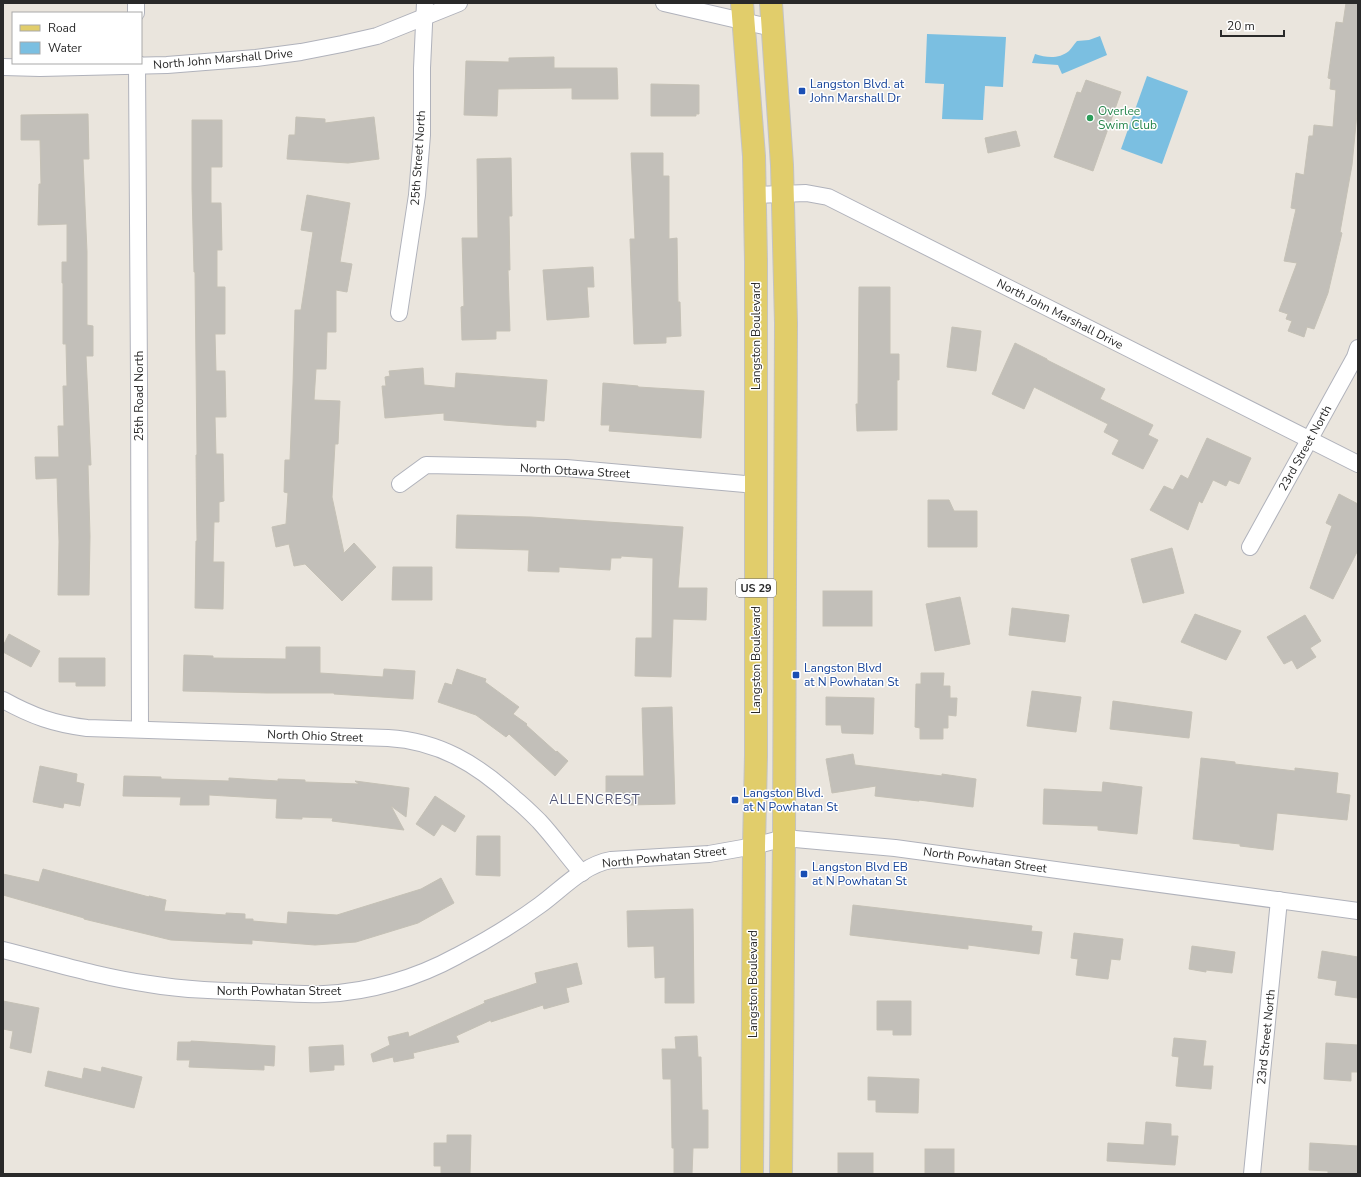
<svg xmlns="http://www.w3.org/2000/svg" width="1361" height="1177" font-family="'Nunito Sans',sans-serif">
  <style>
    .water { fill: #7bbfe1 }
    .building { fill: #c2bfb9; stroke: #c5c1b6 }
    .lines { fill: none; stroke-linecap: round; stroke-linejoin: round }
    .street-casing { stroke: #b0b2bb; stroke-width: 18 }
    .primary-casing { stroke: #c3c3c3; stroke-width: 24 }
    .street { stroke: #fff; stroke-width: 16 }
    .primary { stroke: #e1cd6b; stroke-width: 22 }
    .transit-dot { fill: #1a4fb4; stroke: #fff; stroke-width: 1.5 }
    .leisure-dot { fill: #2e9e5b; stroke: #fff; stroke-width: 1.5 }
    .labels { text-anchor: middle; stroke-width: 3; stroke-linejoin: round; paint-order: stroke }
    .shield { fill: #fff; stroke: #696969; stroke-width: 1 }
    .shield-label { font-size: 11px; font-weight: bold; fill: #292929 }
    .street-label { font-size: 12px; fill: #292929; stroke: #fff }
    .transit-label { font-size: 12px; fill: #164399; stroke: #fff; text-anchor: start }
    .leisure-label { font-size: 12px; fill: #27864d; stroke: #fff; text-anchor: start }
    .neighbourhood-label { font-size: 13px; letter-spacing: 1px; fill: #4f5375; stroke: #fff }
  </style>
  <rect width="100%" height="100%" fill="#eae5dd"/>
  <g class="water">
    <path d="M927,34l79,3 -3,50 -18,-1 -2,34 -41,-1 2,-35 -19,-1z"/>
    <path d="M1100,36l7,19 -45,19 -4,-9 -14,-1 -12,-1 3,-9c12,4 24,5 34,-3 3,-3 5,-7 8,-10l12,-1z"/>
    <path d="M1147,76l41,15 -26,73 -41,-15z"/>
  </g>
  <g class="building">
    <path d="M1346,3h12v100l-6,62 -12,67 2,1 -14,60 -14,36 -7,-2 -3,10 -16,-6 4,-10 -6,-2 2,-5 -9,-3 18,-48 -13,-2 12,-52 -5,-1 5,-35 8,2 5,-39h4l1,-11 19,2 3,-37 -6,-1 1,-10 -3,-1 8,-56 7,1z"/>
    <path d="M554,57v11h63l1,31h-46v-11l-74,1 -1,27 -33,-1 2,-54 43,1v-4z"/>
    <path d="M1086,80l35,12 -28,79 -39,-14 23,-65 4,1z"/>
    <path d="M651,84l48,1v29h-3v2h-45z"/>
    <path d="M88,114l1,45h-6l4,93v73l6,1v30h-7l5,109h-3l2,71 -1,59h-31l1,-53 -2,-64 -21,1 -1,-22h24l-1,-31h6l-1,-40h4l-1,-42h-3v-61h-1v-21h5v-38l-29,1 1,-41h2l-1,-44h-19v-25z"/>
    <path d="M296,117l29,2v4l49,-6 5,42 -31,4 -61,-4 2,-24h6z"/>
    <path d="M192,120h30v47h-11v36h10l1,47h-5v37h8v47h-10l1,37h9l1,46h-11l1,37h7l1,47 -5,1v20h-5l-1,40h11l-1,47 -28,-1 1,-67h1l-1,-86h1l-2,-183h-1l-2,-83z"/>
    <path d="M1016,131l4,15 -32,7 -3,-15z"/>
    <path d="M631,153h32v23h6v63l8,-1 1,64h2l1,34 -15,1v6l-32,1 -4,-105h5z"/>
    <path d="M511,158l1,58h-3l1,54h-2l2,61h-14v8l-34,1 -1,-33 3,-1 -2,-68h16l-1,-79z"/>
    <path d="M307,195l43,8 -10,59 12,2 -5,28 -11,-2v42h-9l-1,37h-10l-2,31 26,1 -2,43h-3l-3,53 12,56 10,-10 22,24 -34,34 -37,-37 -11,2 -5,-22 -13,3 -4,-20 14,-3 2,-31 -4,-1 1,-32h5l3,-76 2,-74h6l12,-78 -12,-2z"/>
    <path d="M593,267l1,20h-7l2,30 -42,3 -4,-50z"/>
    <path d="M859,287h31v67h9v26h-2v50l-40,1 -1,-27h2z"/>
    <path d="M952,327l29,4 -5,40 -29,-4z"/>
    <path d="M1015,343l32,16v1l58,29 -5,10 53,26 -5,10 10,5 -15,29 -31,-15 7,-14 -15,-8 4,-8 -74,-37 -10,22 -32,-15z"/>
    <path d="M423,368l1,17 31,3 1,-15 91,7 -3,41 -8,-1v7l-33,-2 -59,-5v-7l-59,5 -3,-32h4l-1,-9 5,-1 -1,-5z"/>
    <path d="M603,383l35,3v1l66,4 -3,47 -92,-7 1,-6h-9z"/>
    <path d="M1207,438l44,20 -12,26 -10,-4 -3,6 -13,-6 -11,23 -3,-2 -11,29 -38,-20 14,-24 9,4 8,-15 7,4z"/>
    <path d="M1339,494l19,10v46l-25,49 -23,-11 22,-62 -6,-3z"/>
    <path d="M928,500h21l5,11h23v36h-49z"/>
    <path d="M457,515l74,2 152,10 -5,61h29l-1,32 -33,-1 -2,58 -36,-1 1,-38h16l1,-80 -32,-2v2h-10l-1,12 -51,-3v5l-31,-1 1,-21 -73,-2z"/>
    <path d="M1172,548l12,45 -41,10 -12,-44z"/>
    <path d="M393,567h39v33h-40z"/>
    <rect x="823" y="591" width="49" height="35"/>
    <path d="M960,597l10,47 -35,7 -9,-47z"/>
    <path d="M1012,608l57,7 -4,27 -56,-7z"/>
    <path d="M1195,614l46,17 -15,29 -45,-18z"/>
    <path d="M1305,615l16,26 -11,7 6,9 -19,12 -5,-9 -8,4 -17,-27z"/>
    <path d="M9,634l31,17 -9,16 -28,-15v-6z"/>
    <path d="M286,647h34v26l63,4 1,-8 31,2 -2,28 -79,-5v-1h-67l-84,-2 1,-36 29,1v2l73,1z"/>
    <path d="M59,658h46v28h-29v-4h-17z"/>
    <path d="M457,669l29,10 -1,3 34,25 -6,7 14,10 -1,1 30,27 1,-1 11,10 -13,15 -46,-42 -3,3 -30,-22 -38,-13 7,-19 7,2z"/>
    <path d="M921,673h23l-1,13h7v12h7l-1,18 -8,-1v13h-5v11h-23v-11l-5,-1 1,-43h5z"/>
    <path d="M1032,691l49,6 -5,35 -49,-6z"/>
    <path d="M826,697l48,1 -1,36 -31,-1 -1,-8h-15z"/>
    <path d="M1113,701l79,11 -3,26 -79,-9z"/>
    <path d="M672,707l3,97 -47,1v-4l-22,-1v-24h38l-2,-68z"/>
    <path d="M853,754l2,11 87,11v-2l34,5 -3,28 -54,-7v1l-44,-5 1,-10 -44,7 -6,-34z"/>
    <path d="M1201,758l34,4v2l60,7v-3l43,5 -2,20 14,2 -3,25 -70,-7 -4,37 -33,-4v-2l-47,-5z"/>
    <path d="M40,766l37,8 -1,8 8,2 -4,22 -16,-3 -1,5 -30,-6z"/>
    <path d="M124,776l37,1v2l68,2v-3l49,3v-2l27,1v2l54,2 -4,-3 54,7 -3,29 -15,-11 13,24 -72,-9 1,-3 -31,-1v2l-26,-1 1,-19 -68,-4v10h-29l1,-8 -58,-1z"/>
    <path d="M1103,782l39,5 -5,47 -39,-4v-4l-55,-2 1,-35 58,3z"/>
    <path d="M435,796l30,20 -10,16 -13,-8 -8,12 -18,-12z"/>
    <path d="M477,836h23v40l-24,-1z"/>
    <path d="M43,869l106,28v-1l17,4 -2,11 62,4v-2l19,1v5h8v2l34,3 1,-12 49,3 84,-26 20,-11 13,25 -36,20 -62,19 -41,3 -63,-5v4l-81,-4 -87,-21v-1l-81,-23v-21l36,8z"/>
    <path d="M853,905l179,21 -1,5 11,1 -3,22 -71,-9v4l-118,-14z"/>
    <path d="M693,909l1,94h-29v-26l-10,1 -1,-32 -26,1 -1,-36z"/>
    <path d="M1074,933l49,6 -3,21 -9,-1 -3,20 -32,-4 2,-16 -7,-1z"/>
    <path d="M1192,946l43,6 -3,21 -26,-3v2l-17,-3z"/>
    <path d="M1322,951l36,6v41l-23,-3 2,-14 -19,-3z"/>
    <path d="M577,963l5,21 -16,4 3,14 -25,7 -1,-4 -52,17v-2l-35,16 3,6 -46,11 1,5 -20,4 -1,-5 -20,5 -2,-8 19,-9 -2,-8 20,-5 1,5 76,-34 -1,-2 53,-18 -2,-10z"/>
    <path d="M3,1001l36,7 -8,45 -21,-5 3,-17 -10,-2z"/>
    <path d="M877,1001h34v34h-18v-5h-16z"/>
    <path d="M697,1036l1,21h3l1,53h6v38h-15l-1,26h-18v-26h-2l-1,-69h-8l-1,-30h14l-1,-12z"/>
    <path d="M1174,1038l32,3 -3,25h10l-2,23 -35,-3 3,-29 -7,-1z"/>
    <path d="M191,1041l84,5 -1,20 -10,-1v5l-75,-3 1,-7h-13l1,-18h13z"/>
    <path d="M1326,1043l32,2v27h-7v9l-27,-2z"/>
    <path d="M343,1045l1,20h-10v5l-24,2 -1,-25z"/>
    <path d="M102,1067l40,10 -8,31 -89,-22 3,-15 34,8 2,-11 17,4z"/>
    <path d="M868,1077l51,2 -1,34 -42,-1v-12h-8z"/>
    <path d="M1146,1122l25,2v12h7l-3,29 -68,-4 1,-18 36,2z"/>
    <path d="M447,1135h24l-1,39h-29v-8h-7v-23h13z"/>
    <path d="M1310,1143l48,3v28h-30v-3l-19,-1z"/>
    <rect x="925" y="1149" width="29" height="25"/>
    <rect x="838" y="1153" width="35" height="21"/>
  </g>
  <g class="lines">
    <g class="street-casing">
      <g id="street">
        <path d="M136,3v10"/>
        <path d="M664,3l109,25"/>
        <path d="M137,63l2,316 1,350"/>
        <path d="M3,67l37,1 127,-3 89,-7 45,-6 41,-8 35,-8 82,-33"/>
        <path d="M755,195l51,-2 22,4 530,267"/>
        <path d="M399,313l18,-118 5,-60v-67l3,-65"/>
        <path d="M400,484l26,-19 140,3 190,17"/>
        <path d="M1250,547l105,-190 3,-9"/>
        <path d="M3,700c29,16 51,24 84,28l301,10c51,3 89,26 126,60 9,7 17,15 25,23 15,16 28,35 43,52"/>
        <path d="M3,950c48,12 96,27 146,34 36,6 73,7 110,8 21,1 43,3 65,2 46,-2 93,-16 133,-38 29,-15 57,-32 83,-51 22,-16 43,-40 71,-45l98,-6 45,-8 30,-8 111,10 463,63"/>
        <path d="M1252,1174l27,-274"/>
      </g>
    </g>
    <g class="primary-casing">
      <g id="primary">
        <path d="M742,3l12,153 2,105v495l-2,90 -2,328"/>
        <path d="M771,3l11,162 4,158 -2,515 -3,336"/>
      </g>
    </g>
    <use href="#street" class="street"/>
    <use href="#primary" class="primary"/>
  </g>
  <g class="transit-dot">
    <rect x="798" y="87" width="8" height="8" rx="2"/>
    <rect x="792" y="671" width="8" height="8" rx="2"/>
    <rect x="731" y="796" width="8" height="8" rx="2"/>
    <rect x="800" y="870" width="8" height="8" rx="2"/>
  </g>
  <circle class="leisure-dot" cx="1090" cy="118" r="4"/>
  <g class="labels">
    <rect class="shield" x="736" y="579" width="40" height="18" rx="3"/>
    <g class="shield-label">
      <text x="756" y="592">US 29</text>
    </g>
    <g class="street-label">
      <text transform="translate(223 59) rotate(-5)" y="4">North John Marshall Drive</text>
      <text transform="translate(418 158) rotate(-86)" y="4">25th Street North</text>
      <text transform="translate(1060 314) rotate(27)" y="4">North John Marshall Drive</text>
      <text transform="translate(756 336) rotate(-90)" y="4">Langston Boulevard</text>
      <text transform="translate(139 396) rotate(-90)" y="4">25th Road North</text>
      <text transform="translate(1305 448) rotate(-61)" y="4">23rd Street North</text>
      <text transform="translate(575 471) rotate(3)" y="4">North Ottawa Street</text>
      <text transform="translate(756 660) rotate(-90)" y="4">Langston Boulevard</text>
      <text transform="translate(315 736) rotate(2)" y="4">North Ohio Street</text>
      <text transform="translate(664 857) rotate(-6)" y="4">North Powhatan Street</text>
      <text transform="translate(985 860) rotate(8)" y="4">North Powhatan Street</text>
      <text transform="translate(753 984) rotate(-90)" y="4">Langston Boulevard</text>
      <text x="279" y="995">North Powhatan Street</text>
      <text transform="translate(1266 1037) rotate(-84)" y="4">23rd Street North</text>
    </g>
    <g class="transit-label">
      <text x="810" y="88">Langston Blvd. at<tspan x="810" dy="14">John Marshall Dr</tspan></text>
      <text x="804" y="672">Langston Blvd<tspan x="804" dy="14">at N Powhatan St</tspan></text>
      <text x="743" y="797">Langston Blvd.<tspan x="743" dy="14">at N Powhatan St</tspan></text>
      <text x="812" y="871">Langston Blvd EB<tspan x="812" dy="14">at N Powhatan St</tspan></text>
    </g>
    <g class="leisure-label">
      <text x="1098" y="115">Overlee<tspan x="1098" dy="14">Swim Club</tspan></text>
    </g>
    <g class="neighbourhood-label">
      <text x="595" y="804">ALLENCREST</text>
    </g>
  </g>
  <rect width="1361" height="1177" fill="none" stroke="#292929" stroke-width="8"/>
  <rect x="12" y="12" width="130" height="52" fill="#ffffff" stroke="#a9a9a9"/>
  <rect x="20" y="25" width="20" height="6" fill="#e1cd6b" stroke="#a9a9a9"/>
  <text x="48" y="32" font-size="12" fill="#292929">Road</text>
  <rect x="20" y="42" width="20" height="12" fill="#7bbfe1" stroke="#a9a9a9"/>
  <text x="48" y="52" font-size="12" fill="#292929">Water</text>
  <path d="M1221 30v6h63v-6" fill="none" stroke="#292929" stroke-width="2"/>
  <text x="1227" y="30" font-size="12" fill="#292929" stroke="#ffffff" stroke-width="3" paint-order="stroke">20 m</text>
</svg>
